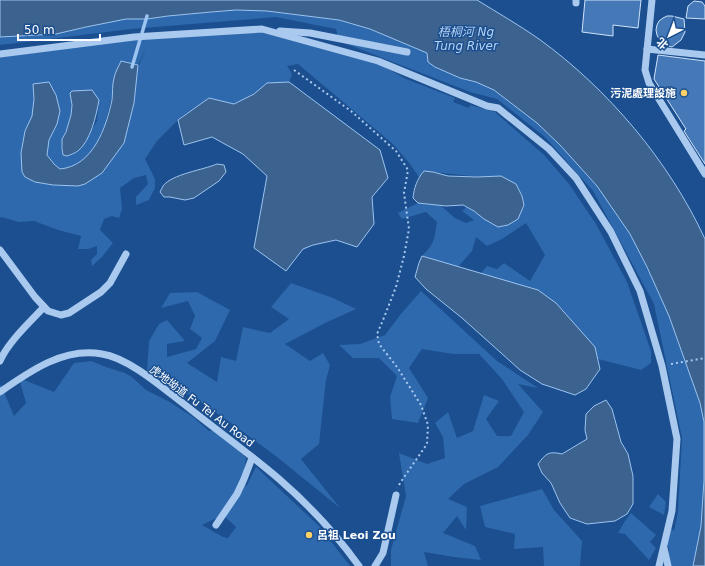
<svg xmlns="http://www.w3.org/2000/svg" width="705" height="566" font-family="'DejaVu Sans','Noto Sans SC',sans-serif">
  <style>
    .green { fill: #2e69ad; fill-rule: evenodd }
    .water { fill: #3c6290; stroke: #9cc4f0 }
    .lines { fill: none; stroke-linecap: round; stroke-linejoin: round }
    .stream { stroke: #9cc4f0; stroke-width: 3.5 }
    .building { fill: #4478b7; stroke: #cfe3fa }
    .path { stroke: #a9c9ee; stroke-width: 2; stroke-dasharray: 2 3; stroke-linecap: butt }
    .minor { stroke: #a9c9ee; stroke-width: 7 }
    .poi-dot { fill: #ffd166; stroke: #1b4f8f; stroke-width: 1.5 }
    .labels { text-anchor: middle; stroke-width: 3; stroke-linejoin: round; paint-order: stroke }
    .poi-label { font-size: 11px; font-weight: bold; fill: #fff; stroke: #1b4f8f; text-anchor: end }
    .street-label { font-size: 11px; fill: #fff; stroke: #1b4f8f }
    .water-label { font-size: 12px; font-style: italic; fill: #b5d3f5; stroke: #1b4f8f }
  </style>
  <rect width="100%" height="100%" fill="#1b4f8f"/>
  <g class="green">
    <path d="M236,10l31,1 72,9 31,9 58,24 7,14 25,11 16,4 18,8 43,33 23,22 37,41 33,48 17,33 22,49 31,87 4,19v58l-1,20 -2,26 -8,40h-27l3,-16 -2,-6 4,-15 3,2 4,-19 4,-74 -28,-134 -61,-113 -48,-54 -48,-38 -27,-7 -131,-51 -3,-12 -60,-12 -145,12 -131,16v-8l56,-3 30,-7 40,-8h21l21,-3 43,-4z"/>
    <path d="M262,29l107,29 37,21 49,19 -2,4 16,6 1,-3 25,7 49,43 25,29 27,40 31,58 24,69v12l-10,7 -43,-11 -3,-12 -61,-57 -54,-16 7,-8 10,3 7,-6 26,18 15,-26 -19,-32 -24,16 -15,7 -11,-9 -4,14 -14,16 -36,-11c13,-13 12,-16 15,-34l-11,-10 -24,7 -4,-6 20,-10 22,2 15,13 11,5 8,-3 -12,-9 5,-4 28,18 6,-49 -21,1 -56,-6 -5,6 -9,-13 -17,-20 -95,-80 -11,2 5,8 -3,8 -21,3 -17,10 -17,9 -25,-6 -28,19 -24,24 -12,18 10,20v9l-6,12 -13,5v-8l12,-13 -2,-9 -12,3 -14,10 2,21 -3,9 -7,-2 -8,3 -4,11 13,13 -11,14 -10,9 -1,-6 6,-6v-8l-9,3h-10l3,-13 -23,-6 -24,-9 -15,1 -18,-5 -1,1v-166l134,-15zM146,48l-9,22 -59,116 -57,-33 4,-22 7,-15 2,-17 13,56 8,10 5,4h10l22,-16 12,-25 16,-65 18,2zM71,95l28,5 -2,21 -19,31 -15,3c-6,-17 6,-24 8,-40 1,-7 0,-14 0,-20z"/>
    <path d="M291,283l42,15 23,11 -31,14 -40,21 25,17 13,-8 7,12 -4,15 -7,64 -18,15 39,49 -63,-51 -57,-42 -40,-26h-11l1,-16 -23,-1 2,-31 10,-17 8,-4 18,21 -18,3v13l29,-8 6,-11 -12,-9 5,-13 -7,-15 -27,7 9,-15 27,-1 33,18 -15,31 -28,22 30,19 4,-25 15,4 7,-34 27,6 19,-14 -18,-12z"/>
    <path d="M421,291l76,70 41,27 -20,-4 25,28 -15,23 -30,32 -34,17 -16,15 19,8 -1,23 -9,-14 -14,17 32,13 6,14 -27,-3 -30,-5 4,14h-37v-16l15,-54 -7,-43 28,11 18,-6 -2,-21 -8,-14 13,-11 9,26 16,-7 11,-36 15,6 -13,18 11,17h14l13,-24 -22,-33 -23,-25h-26l-31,-5 -13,19 19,30 -10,25 -26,-4 -2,-22 7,-21 -18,-18h-26l-14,-13 21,-1 25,-9 15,-20z"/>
    <path d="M91,361l15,6 19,6 7,4 14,13 22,11 25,16 16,14 10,-1 27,28 -2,14 2,15 10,-20 63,59 31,40h-350v-180l1,-1 13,31 12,-13 -7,-25 35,14 20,-29zM223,515l13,12 -8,11 -5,-1 -21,-12z"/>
    <path d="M542,489l12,21 28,31 -2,25h-36l-1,-19 -29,2 1,-15 -30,-7 -5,-21z"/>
    <path d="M658,494l8,8 -2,13 -15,-8z"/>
    <path d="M631,513l25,22 -6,7 6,6 -7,12 -24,-26 -7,-1 7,-12z"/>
  </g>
  <g class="water">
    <path d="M0,0h477c21,13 42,25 62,39 69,50 130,122 166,200v327h-12l8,-40 3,-46v-58l-4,-19 -31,-87 -22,-49 -17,-33 -33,-48 -37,-41 -23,-22 -43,-33 -18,-8 -16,-4 -25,-11 -7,-5 -1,-9 -57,-24 -31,-9 -72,-9 -31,-1 -25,2 -43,4 -21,3h-21l-40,8 -30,7 -56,3z"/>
    <path d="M121,61l17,4 -4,38 -10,40 -22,30 -17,11 -7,2 -25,-1 -18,-3 -10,-5 -3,-5 -1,-19 4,-22 7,-15 2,-17 -1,-15 16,-2 7,13 4,16 -3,13 -8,16 -2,15 7,9 6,5c33,-3 46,-41 52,-69 1,-8 0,-15 2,-22 1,-6 5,-12 7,-17z"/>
    <path d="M289,82l91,68 8,28 -16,19 2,27 -17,23 -21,-7 -23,5 -10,4 -17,22 -32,-23 13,-72 -24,-22 -31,-17 -28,8 -6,-25 31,-22 25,6 20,-10 13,-11z"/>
    <path d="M92,90l7,10c-3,16 -8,40 -21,51 -3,2 -8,4 -11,5l-4,-1 -1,-6v-10l4,-7 5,-17 1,-10 -2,-12 2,-2z"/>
    <path d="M217,164l7,1 2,7 -7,9 -25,17 -9,2 -15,-3h-6l-4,-5c1,-2 2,-4 3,-6 9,-12 40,-16 54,-22z"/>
    <path d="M424,171l9,1 15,4 29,1 24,-1 15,8 6,12 2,9 -6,14 -10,6 -10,2 -14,-8 -10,-8 -11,-6 -17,1 -28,-3 -5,-5c1,-10 4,-19 11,-27z"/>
    <path d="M422,256l116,34 18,13 39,44 5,22 -14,20 -11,6 -33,-11 -22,-14 -58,-52 -36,-29 -11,-12 4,-14z"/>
    <path d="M606,400l6,9 9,33 7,12 5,22v28l-6,10 -12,7 -28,3 -17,-6 -10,-15 -9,-20 -9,-10 -4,-9c8,-11 11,-13 24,-10l25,-15 -2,-9 1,-16 8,-8z"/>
  </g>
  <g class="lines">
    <path class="stream" d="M132,67l15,-51"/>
  </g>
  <g class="building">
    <path d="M585,0h56l-3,28 -25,-3v11l-31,-4z"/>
    <path d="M694,1l8,1 3,4v13l-19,-1 2,-12z"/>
    <path d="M667,16h5l12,3 1,13 -4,8 -9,7 -4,-1 -9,-7 -2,-4 -1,-5 1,-5 2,-4 4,-3z"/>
    <path d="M658,55l47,6v103l-21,-33 2,-2 -32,-50z"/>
  </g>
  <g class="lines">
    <g class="path">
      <path d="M294,70l57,41 45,40 12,19 -4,23 5,36 -5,27 -8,31 -13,33 -6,14 2,10 18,23 24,38 7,20 -1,19 -27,39 -2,5"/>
      <path d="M671,364l34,-6"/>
    </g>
    <g class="minor">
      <path d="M576,0v3"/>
      <path d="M652,0l-7,70 4,13 56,91"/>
      <path d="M280,31l30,2 97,19"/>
      <path d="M647,49l58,6"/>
      <path d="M0,54l134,-17 128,-8 116,32 109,45 11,2 51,41 27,29 35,54 29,59 22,75 15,73 -5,72 -13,55"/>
      <path d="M0,250l35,47 13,14 13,4 8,-2 32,-21 9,-9 16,-29"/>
      <path d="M0,361c8,-19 30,-39 44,-54"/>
      <path d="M0,392c30,-21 64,-45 102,-38 28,4 64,37 87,54 30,24 61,46 90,71 30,26 57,55 80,87"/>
      <path d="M216,525l21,-31 7,-15 8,-21"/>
      <path d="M664,548l4,18"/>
      <path d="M375,566l8,-13 13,-58"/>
    </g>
  </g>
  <g class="poi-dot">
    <circle cx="684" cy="93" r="4"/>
    <circle cx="309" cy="535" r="4"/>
  </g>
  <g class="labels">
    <g class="poi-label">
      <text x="676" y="97">污泥處理設施</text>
      <text x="317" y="539" text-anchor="start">呂祖 Leoi Zou</text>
    </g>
    <g class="street-label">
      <text transform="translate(202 406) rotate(37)" y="4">虎地坳道 Fu Tei Au Road</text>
    </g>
    <g class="water-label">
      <text x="466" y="36">梧桐河 Ng<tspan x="466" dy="14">Tung River</tspan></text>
    </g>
  </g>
  <g transform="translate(669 36) rotate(222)" stroke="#1b4f8f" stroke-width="3" paint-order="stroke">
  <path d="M0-3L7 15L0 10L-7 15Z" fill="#ffffff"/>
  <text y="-6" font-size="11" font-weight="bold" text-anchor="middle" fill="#ffffff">北</text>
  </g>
  <path d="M18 34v6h82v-6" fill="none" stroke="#ffffff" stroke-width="2"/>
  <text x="24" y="34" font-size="12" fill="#ffffff" stroke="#1b4f8f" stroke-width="3" paint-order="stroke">50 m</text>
</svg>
